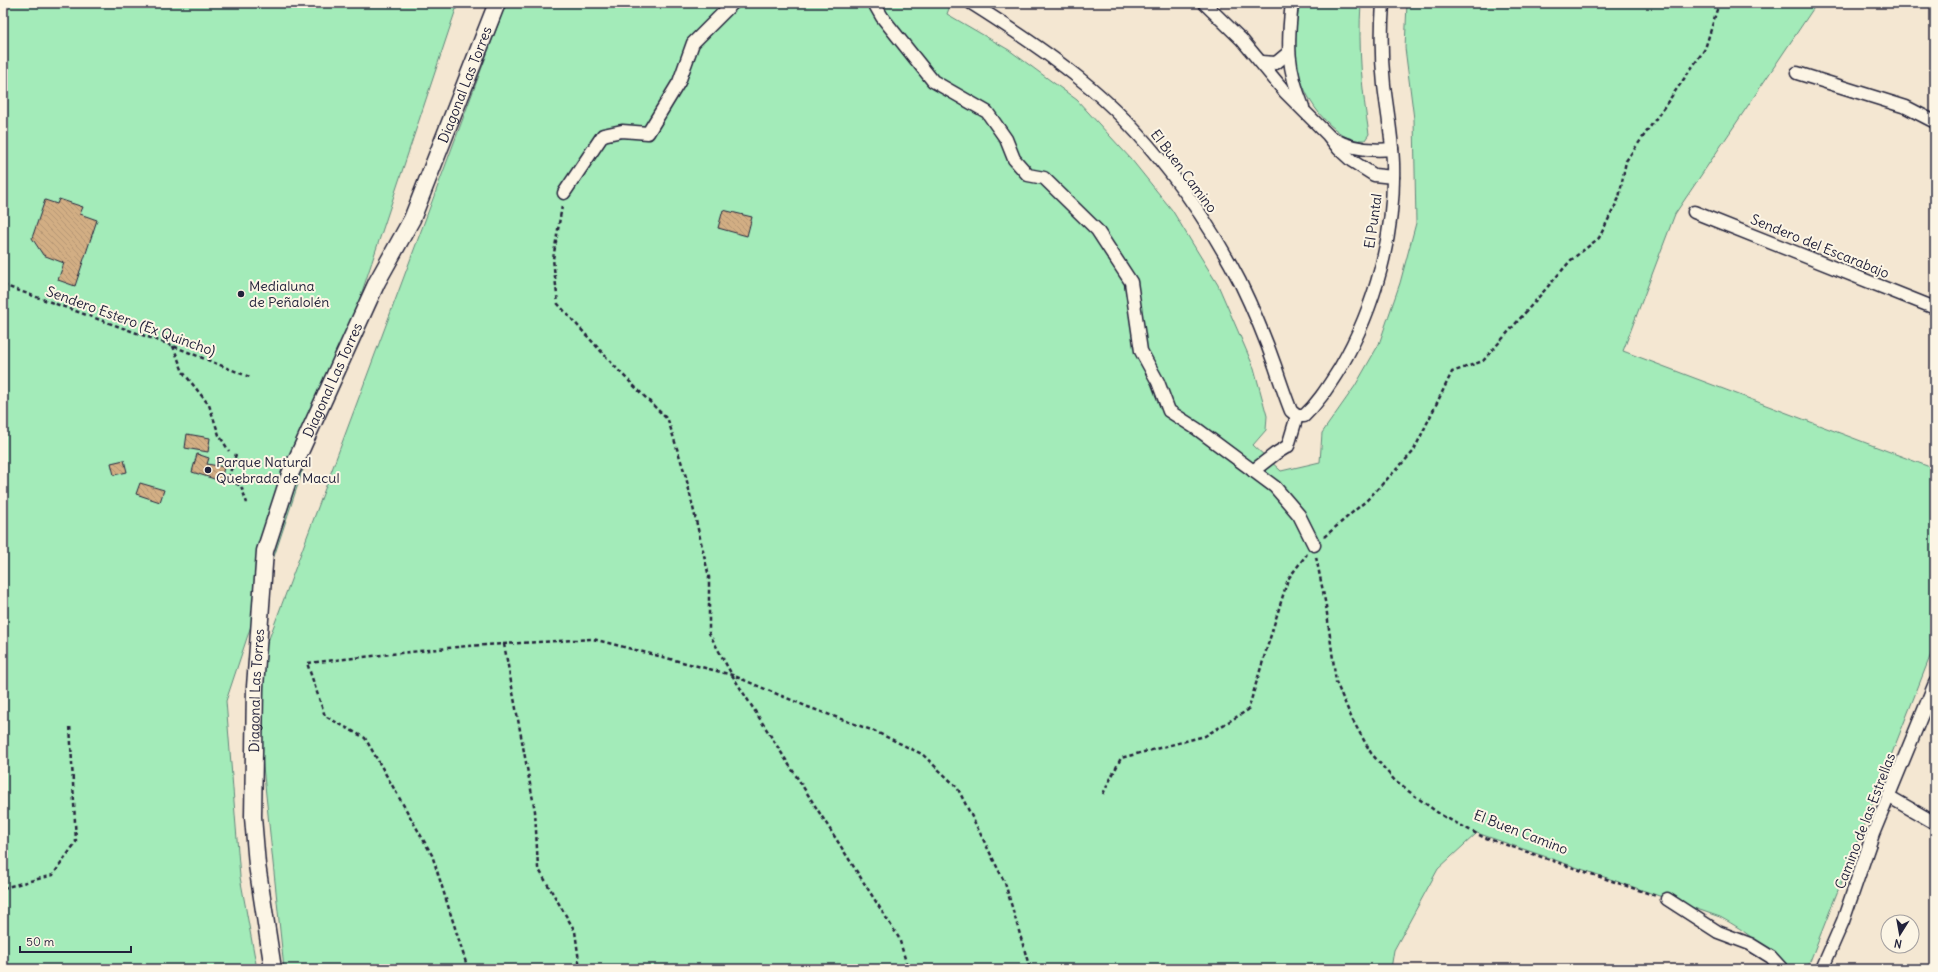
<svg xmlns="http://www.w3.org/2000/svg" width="1938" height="972" font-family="Delius,sans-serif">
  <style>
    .green { fill: #a3ebb9; stroke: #62867a }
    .building { fill: url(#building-back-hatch); stroke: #22223b }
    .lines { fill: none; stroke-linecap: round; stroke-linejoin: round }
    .minor-casing { stroke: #22223b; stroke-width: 15 }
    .tertiary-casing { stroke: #22223b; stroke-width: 19 }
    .path { stroke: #22223b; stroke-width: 2.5; stroke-dasharray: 4 3; stroke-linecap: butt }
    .minor { stroke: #fcf5e5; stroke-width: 12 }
    .tertiary { stroke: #fcf5e5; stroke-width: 16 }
    .poi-dot { fill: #22223b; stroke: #fcf5e5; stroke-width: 1.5 }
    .labels { text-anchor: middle; stroke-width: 4; stroke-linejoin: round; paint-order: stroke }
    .street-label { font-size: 14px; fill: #22223b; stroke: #fcf5e5 }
    .poi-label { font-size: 14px; fill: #22223b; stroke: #fcf5e5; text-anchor: start }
  </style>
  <defs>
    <pattern id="building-back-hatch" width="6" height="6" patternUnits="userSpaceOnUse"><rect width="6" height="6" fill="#d2ae84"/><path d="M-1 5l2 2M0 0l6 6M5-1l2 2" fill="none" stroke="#b49573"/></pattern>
  </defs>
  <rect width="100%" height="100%" fill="#f4e7d2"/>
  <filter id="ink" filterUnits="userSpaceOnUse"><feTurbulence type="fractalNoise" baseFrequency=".025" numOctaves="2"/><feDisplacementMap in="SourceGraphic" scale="8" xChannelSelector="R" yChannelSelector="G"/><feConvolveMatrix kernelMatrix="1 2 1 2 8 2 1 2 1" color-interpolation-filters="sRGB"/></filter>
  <g filter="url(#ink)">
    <g class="green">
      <path d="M3,3h455l-232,698 14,176 17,92h-254z"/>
      <path d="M506,3h445l-4,11 62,36 68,50 54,59 41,51 46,75 36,83 13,48 -1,14 -13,15 28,26 39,-9 2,-29 33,-47 24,-42 21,-61 16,-60 -2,-104 -9,-71 2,-45h410l-142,211 -52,137 312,118v175l-128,325h-25c-22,-25 -32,-36 -62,-52l-243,-84 -39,36 -44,81 -3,19h-1107l-30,-290z"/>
      <path d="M1300,3h61c-3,45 1,87 8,131l-4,6h-6l-1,3c-40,-17 -65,-60 -63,-104 0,-12 3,-24 5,-36z"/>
    </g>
    <g class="building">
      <path d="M59,199l24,8 -3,7 17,6 -22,66 -17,-6 6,-17 -21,-8 -11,-17 13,-38 12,4z"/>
      <path d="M723,210l29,7 -5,19 -29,-8z"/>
      <path d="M187,434l23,4 -2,14 -23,-4z"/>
      <path d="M197,454l12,4 -2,6 17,3 -3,14 -29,-9z"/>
      <path d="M124,460l3,12 -13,3 -3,-12z"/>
      <path d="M140,483l24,7 -4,12 -24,-8z"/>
    </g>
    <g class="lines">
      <g class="minor-casing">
        <g id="minor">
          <path d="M874,3l8,14 51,64 54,31 19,27 8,20 14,16 16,3 53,52 34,52 10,69 17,31 11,29 28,18 78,58 24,28 15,30"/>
          <path d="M971,3c38,24 75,48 109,76 65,52 122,129 160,203 13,27 25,55 35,84 5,15 10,30 16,45l6,5"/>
          <path d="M1204,3l38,37 43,52 43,43 11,14 13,12 22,14 19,2"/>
          <path d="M1292,3c-5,42 -5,65 11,104"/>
          <path d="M1261,62l15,1 12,-10"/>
          <path d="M1797,73l109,34 29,15"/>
          <path d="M1332,138c18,11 39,13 60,11"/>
          <path d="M564,193l39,-58 19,-4 26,2 31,-51 14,-39 40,-40"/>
          <path d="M1694,212l241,96"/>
          <path d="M1297,416h7c15,-14 25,-31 36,-48 36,-62 55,-134 53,-205 -1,-27 -6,-52 -9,-78 -3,-28 -3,-55 -1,-82"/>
          <path d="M1253,471l22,-17 13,-8 9,-30"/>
          <path d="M1888,796l47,27"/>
          <path d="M1667,899l51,33 32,12 21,13 11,12"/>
          <path d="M1822,969l21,-48 30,-87 62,-151"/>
        </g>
      </g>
      <g class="tertiary-casing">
        <g id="tertiary">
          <path id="s1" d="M273,969l-16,-104 -4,-48 2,-130 10,-136 25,-77 87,-192 35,-63 85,-216"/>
        </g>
      </g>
      <g class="path">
        <path d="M562,206l-9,53 5,45 61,67 49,49 18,57 23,100v56l23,42 167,263 9,31"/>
        <path d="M3,285l170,61 79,32"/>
        <path d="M173,346l10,26 26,33 10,30 10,16"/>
        <path d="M236,454l-8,25 13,7 6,17"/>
        <path d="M1324,537l43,-37 46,-48 39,-80 31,-11 88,-101 28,-22 20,-40 7,-37 79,-112 14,-46"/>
        <path d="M1316,557l10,49 10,76 16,37 19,34 25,29 45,33 42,22 173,59"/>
        <path d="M504,644l31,167 3,57 37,63 5,38"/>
        <path d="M1103,794l18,-36 84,-22 43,-26 40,-131 19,-25"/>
        <path d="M3,888l50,-13 23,-33 -6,-118"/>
        <path d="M468,969l-36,-114 -67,-117 -40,-22 -18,-53 160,-17 126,-7 139,36 76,32 66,24 48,23 35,33 48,96 25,86"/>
      </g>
      <use href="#minor" class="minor"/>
      <use href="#tertiary" class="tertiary"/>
    </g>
  </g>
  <g class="poi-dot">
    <circle cx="241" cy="294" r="4"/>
    <circle cx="208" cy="470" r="4"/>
  </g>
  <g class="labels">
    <g class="street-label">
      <text dy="5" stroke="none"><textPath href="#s1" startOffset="928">Diagonal Las Torres</textPath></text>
      <text transform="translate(1184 171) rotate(53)" y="5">El Buen Camino</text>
      <text transform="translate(1373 221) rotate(-82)" y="5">El Puntal</text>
      <text transform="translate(1820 246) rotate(22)" y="5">Sendero del Escarabajo</text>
      <text transform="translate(131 321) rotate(20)" y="5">Sendero Estero (Ex Quincho)</text>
      <text dy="5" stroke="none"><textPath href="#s1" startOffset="604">Diagonal Las Torres</textPath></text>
      <text dy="5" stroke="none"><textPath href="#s1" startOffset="280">Diagonal Las Torres</textPath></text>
      <text transform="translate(1865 821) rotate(-69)" y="5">Camino de las Estrellas</text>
      <text transform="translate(1521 832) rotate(21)" y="5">El Buen Camino</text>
    </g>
    <g class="poi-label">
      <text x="249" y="291">Medialuna<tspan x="249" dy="16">de Peñalolén</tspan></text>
      <text x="216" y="467">Parque Natural<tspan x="216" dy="16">Quebrada de Macul</tspan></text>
    </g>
  </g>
  <rect width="1938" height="972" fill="none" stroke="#fcf5e5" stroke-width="16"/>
  <rect x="8" y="8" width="1922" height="956" fill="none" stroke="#22223b" stroke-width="1.5" filter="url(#ink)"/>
  <g transform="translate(1900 934) rotate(191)"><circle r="19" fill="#fcf5e5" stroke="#a5a1a1"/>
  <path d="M0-3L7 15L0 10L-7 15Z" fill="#22223b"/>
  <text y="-6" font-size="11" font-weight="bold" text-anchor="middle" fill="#22223b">N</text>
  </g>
  <path d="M20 946v6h111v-6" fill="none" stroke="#22223b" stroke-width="2"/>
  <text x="26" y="946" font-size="12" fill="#22223b" stroke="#fcf5e5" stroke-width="3" paint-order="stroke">50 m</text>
</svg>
